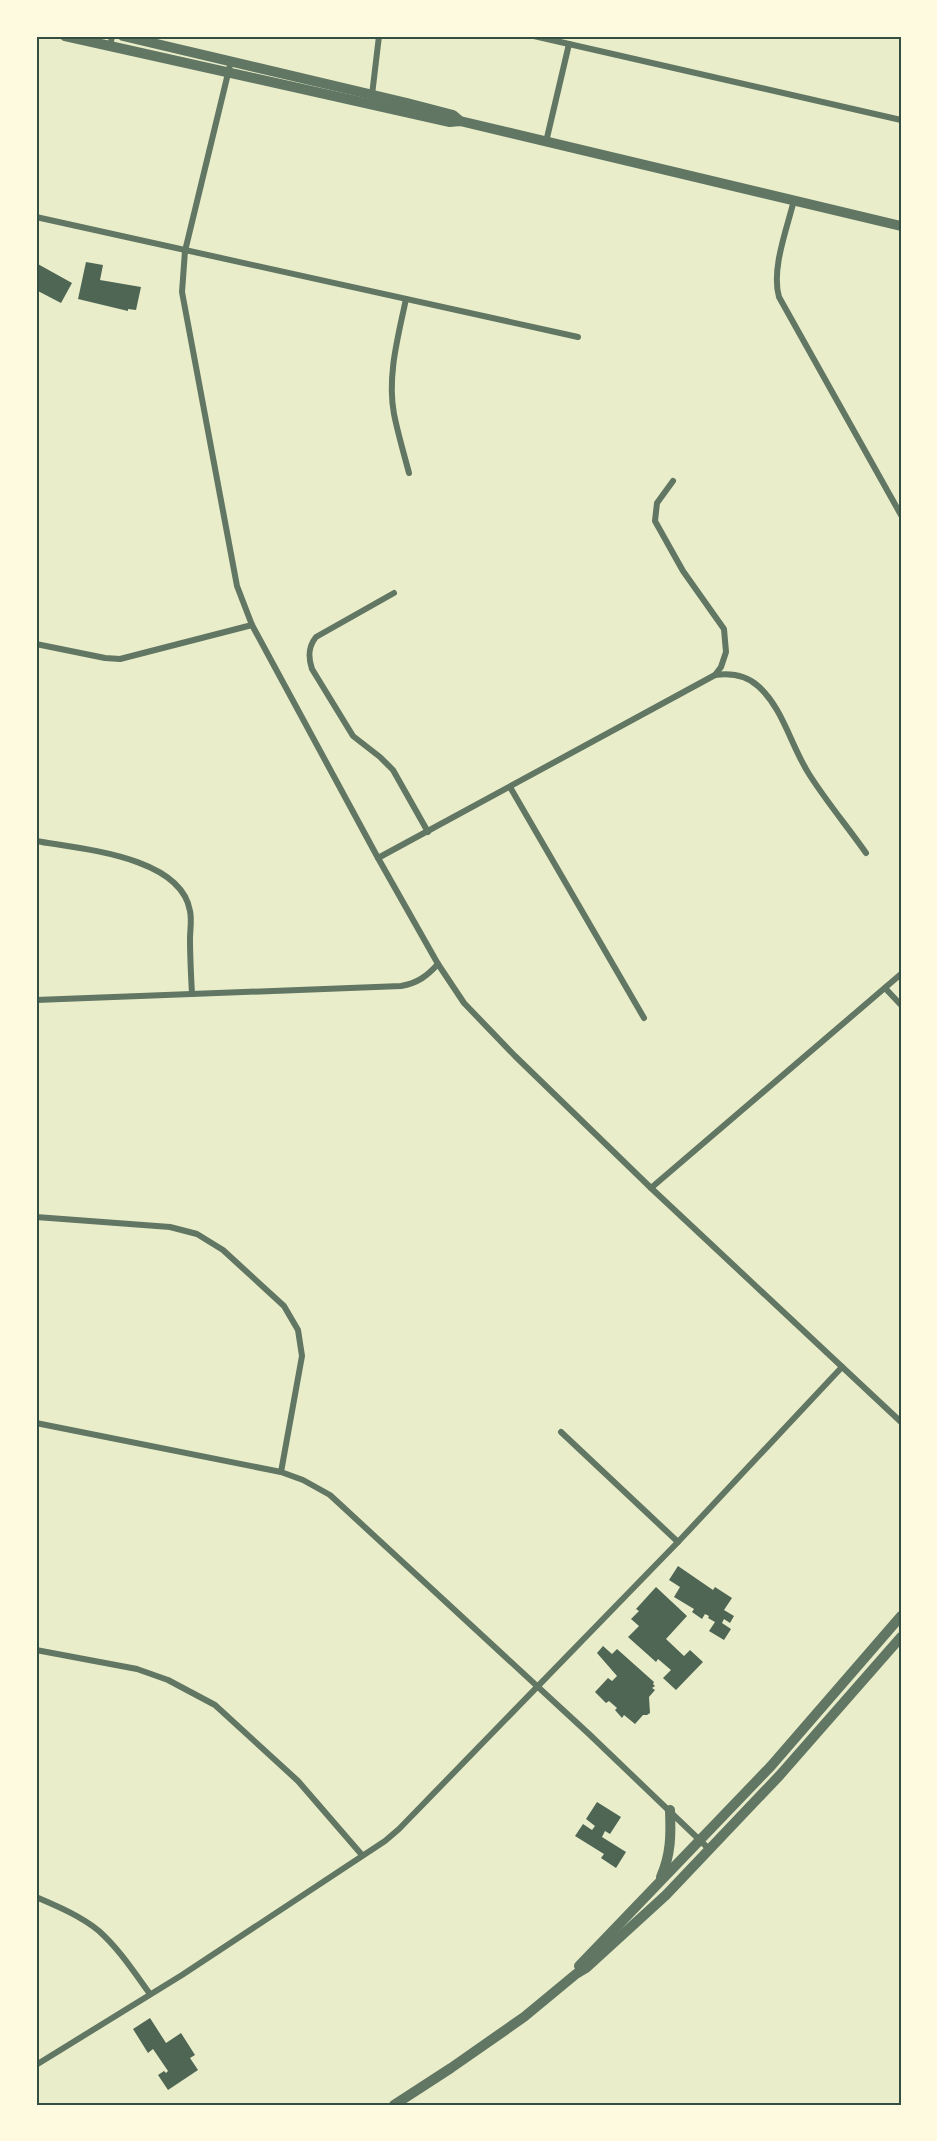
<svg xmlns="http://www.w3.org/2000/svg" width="937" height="2141" font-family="'Asap Condensed',sans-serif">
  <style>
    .building { fill: #4f6655 }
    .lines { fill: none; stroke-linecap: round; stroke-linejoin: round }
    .minor { stroke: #617663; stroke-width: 6 }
    .tertiary { stroke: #617663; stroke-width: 10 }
    .neatline { fill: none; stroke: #344e41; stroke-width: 2 }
  </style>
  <rect width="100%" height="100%" fill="#e9edc9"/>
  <g class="building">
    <path d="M86,262l17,3 -3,15 41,7 -5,23 -8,-1v2l-50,-12z"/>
    <path d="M36,263l36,20 -11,20 -25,-13z"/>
    <path d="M678,1566l35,24 2,-3 17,11 -8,12 10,6 -4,7 -6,-4 -2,4 9,6 -7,11 -15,-9 6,-9 -7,-4 1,-2 -4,-2 -3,5 -10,-7 2,-3 -20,-12 6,-10 -11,-7z"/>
    <path d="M656,1587l31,29 -21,23 18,17 6,-6 13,12 -27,28 -13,-12 8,-8 -13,-11 -2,3 -28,-25 11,-11 -8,-7 8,-8 -3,-2z"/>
    <path d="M603,1646l9,8 5,-5 37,33 -1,2 2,2 -3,2 3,2 -6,7 1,16 -3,2h-4l-8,9 -11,-9 -2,3 -7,-8 2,-2 -8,-7 -3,2 -11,-11 13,-14 4,3 5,-5 -20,-23z"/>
    <path d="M597,1802l24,15 -11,17 -5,-3 -3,6 24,15 -10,16 -15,-10 3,-4 -29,-18 8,-12 9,6 3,-4 -9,-7z"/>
    <path d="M150,2018l16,25 15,-10 14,22 -5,3 8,12 -30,20 -10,-15 6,-4 2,2 2,-2 -15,-22 -5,4 -15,-24z"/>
  </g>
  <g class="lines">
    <g class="minor">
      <path d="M534,36l367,84"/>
      <path d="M110,47l2,-11"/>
      <path d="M231,61l-46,190 -3,41 55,294 15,39 126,233 60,106 26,39 51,53 136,132 250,234"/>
      <path d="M372,95l7,-59"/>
      <path d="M546,142l23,-98"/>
      <path d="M794,200c-7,29 -23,69 -15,97l122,218"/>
      <path d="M36,217l542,120"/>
      <path d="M406,299c-8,38 -19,77 -12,115 4,20 10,40 15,59"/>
      <path d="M673,481l-16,22 -2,18 28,50 41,58 2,23 -5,15 -6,8"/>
      <path d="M36,535v16"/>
      <path d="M394,593l-78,44c-8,10 -8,20 -4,32l41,67 27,21 13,13 35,62"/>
      <path d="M36,644l69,14 15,1 132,-34"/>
      <path d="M510,787l134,231"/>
      <path d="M36,841c44,8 145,15 154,70 2,9 0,19 0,28 0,18 1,36 2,55"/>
      <path d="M378,858l337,-183c15,-2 31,0 43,11 25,22 33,60 51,88 17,27 38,52 57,79"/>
      <path d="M885,988l16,17"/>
      <path d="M36,1000l365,-14c17,-3 26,-10 37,-22"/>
      <path d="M651,1188l250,-214"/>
      <path d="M36,1217l134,10 27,7 26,16 61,56 14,24 4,26 -21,116"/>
      <path d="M36,1423l245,49 22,8 27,15 259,239 120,115"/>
      <path d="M561,1432l117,110"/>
      <path d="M36,1650l101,19 31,11 47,25 83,76 64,74"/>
      <path d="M36,1897c21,9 45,19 63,34 20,18 35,41 51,63"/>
      <path d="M36,2065l146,-90 203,-134 14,-12 279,-287 164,-175"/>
    </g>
    <g class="tertiary">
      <path d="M65,36l385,86 10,-1 441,105"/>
      <path d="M123,36l284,67 46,12 7,6"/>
      <path d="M661,1877c10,-23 10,-42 9,-67"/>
      <path d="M579,1966l192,-200 130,-150"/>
      <path d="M394,2105l57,-37 73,-51 52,-43 10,-6 80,-73 114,-120 121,-138"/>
    </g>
  </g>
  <rect width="937" height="2141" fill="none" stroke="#fefae0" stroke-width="75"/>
  <rect x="38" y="38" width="862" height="2066" class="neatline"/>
</svg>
